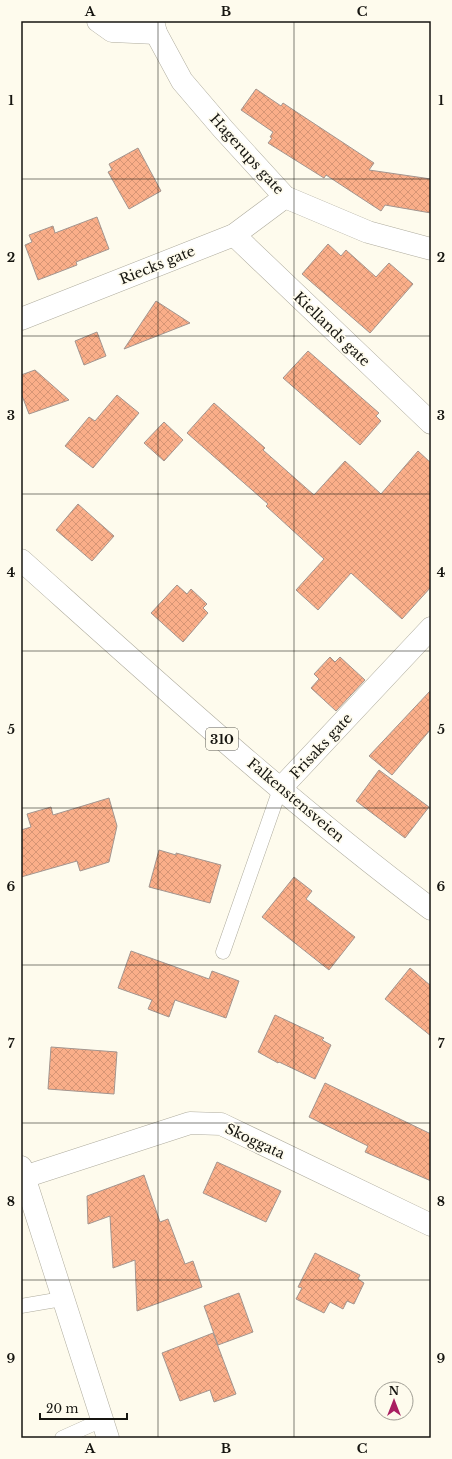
<svg xmlns="http://www.w3.org/2000/svg" width="452" height="1459" font-family="'Libre Baskerville',serif">
  <style>
    .building { fill: url(#building-cross-hatch); stroke: #a3958f }
    .lines { fill: none; stroke-linecap: round; stroke-linejoin: round }
    .service-casing { stroke: #afac9e; stroke-width: 15 }
    .minor-casing { stroke: #afac9e; stroke-width: 23 }
    .secondary-casing { stroke: #afac9e; stroke-width: 23 }
    .primary-casing { stroke: #afac9e; stroke-width: 23 }
    .service { stroke: #fff; stroke-width: 14 }
    .minor { stroke: #fff; stroke-width: 22 }
    .secondary { stroke: #fff; stroke-width: 22 }
    .primary { stroke: #fff; stroke-width: 22 }
    .grid { fill: none; stroke: #161510; stroke-width: 1; stroke-opacity: 0.55 }
    .labels { text-anchor: middle; stroke-width: 3.5; stroke-linejoin: round; paint-order: stroke }
    .shield { fill: #fefbed; stroke: #5c5a52; stroke-width: 1 }
    .shield-label { font-size: 13px; font-weight: bold; fill: #161510 }
    .street-label { font-size: 14px; fill: #161510; stroke: #fefbed }
    .neatline { fill: none; stroke: #161510; stroke-width: 1.5 }
    .grid-label { font-size: 13px; text-anchor: middle; font-weight: bold; fill: #161510 }
  </style>
  <defs>
    <pattern id="building-cross-hatch" width="8" height="8" patternUnits="userSpaceOnUse"><rect width="8" height="8" fill="#faae89"/><path d="M0 0l8 8M0 8l8-8" fill="none" stroke="#d69575"/></pattern>
  </defs>
  <rect width="100%" height="100%" fill="#fefbed"/>
  <g class="building">
    <path d="M256,89l25,17 2,-3 12,8 79,52 -5,7 62,9v34l-46,-8 -4,6 -55,-36 -2,3 -56,-35 4,-5 -2,-1 3,-5 -32,-22z"/>
    <path d="M138,148l23,43 -32,18 -21,-37 4,-2 -3,-6z"/>
    <path d="M97,217l12,32 -33,13 1,3 -39,15 -13,-35 7,-3 -3,-7 24,-9 2,7z"/>
    <path d="M328,244l13,12 5,-6 30,27 13,-14 24,21 -43,49 -68,-59z"/>
    <path d="M156,301l34,22 -66,26z"/>
    <path d="M97,332l9,24 -22,9 -9,-24z"/>
    <path d="M308,351l71,62 -3,3 5,5 -21,24 -77,-67z"/>
    <path d="M35,370l34,30 -40,14 -8,-21v-18z"/>
    <path d="M117,395l22,18 -46,55 -28,-22 24,-29 6,4z"/>
    <path d="M214,403l51,45 -2,2 51,45 31,-34 36,33 37,-43 13,12v124l-29,32 -51,-46 -33,37 -22,-20 28,-31 -58,-53 2,-2 -81,-71z"/>
    <path d="M164,422l19,18 -19,21 -20,-18z"/>
    <path d="M78,504l36,32 -22,25 -36,-31z"/>
    <path d="M177,585l10,9 4,-5 16,15 -4,4 5,5 -25,29 -32,-29z"/>
    <path d="M330,657l5,5 5,-5 25,23 -29,31 -25,-23 8,-9 -5,-5z"/>
    <path d="M431,690v39l-39,46 -23,-19z"/>
    <path d="M379,770l50,37 -24,31 -49,-37z"/>
    <path d="M109,798l8,28 -8,36 -29,9 -3,-10 -56,16v-47l10,-3 -4,-13 24,-7 2,8z"/>
    <path d="M159,850l17,5v-2l45,12 -11,38 -61,-16z"/>
    <path d="M294,877l18,14 -6,8 49,38 -26,33 -67,-53z"/>
    <path d="M131,951l78,28 3,-8 27,10 -13,37 -51,-18 -6,17 -21,-8 4,-9 -34,-12z"/>
    <path d="M410,968l21,18v50l-46,-37z"/>
    <path d="M275,1015l49,23 -2,2 9,5 -16,34 -36,-17 -1,1 -20,-11z"/>
    <path d="M51,1047l66,5 -3,42 -66,-5z"/>
    <path d="M325,1083l106,51v47l-66,-29 3,-6 -59,-29z"/>
    <path d="M217,1162l64,29 -15,31 -63,-29z"/>
    <path d="M144,1175l16,47 8,-3 17,45 8,-3 9,26 -65,24 -2,-51 -22,8 -3,-52 -22,8 -1,-28z"/>
    <path d="M315,1253l45,22 -2,4 6,4 -10,21 -7,-3 -4,8 -13,-7 -6,11 -28,-14 6,-11 -4,-1z"/>
    <path d="M239,1293l14,39 -35,13 -14,-39z"/>
    <path d="M213,1333l23,61 -22,8 -4,-12 -30,11 -18,-48z"/>
  </g>
  <g class="lines">
    <g class="service-casing">
      <g id="service">
        <path d="M223,952l57,-163"/>
        <path d="M21,1306l41,-7"/>
        <path d="M62,1438l40,-18"/>
      </g>
    </g>
    <g class="minor-casing">
      <g id="minor">
        <path d="M98,21l14,10 44,2"/>
        <path d="M153,21l3,12 26,48 41,48 62,68 83,35 63,17"/>
        <path d="M234,235l197,188"/>
        <path d="M21,319l213,-84 51,-38"/>
        <path d="M280,789l151,-161"/>
        <path d="M24,1177l166,-54 31,1 210,101"/>
      </g>
    </g>
    <g class="secondary-casing">
      <path id="secondary" d="M21,1167l87,271"/>
    </g>
    <g class="primary-casing">
      <path id="primary" d="M21,560c134,120 266,241 410,349"/>
    </g>
    <use href="#service" class="service"/>
    <use href="#minor" class="minor"/>
    <use href="#secondary" class="secondary"/>
    <use href="#primary" class="primary"/>
  </g>
  <path class="grid" d="M158,21v1417M294,21v1417M21,179h410M21,336h410M21,494h410M21,651h410M21,808h410M21,965h410M21,1123h410M21,1280h410"/>
  <g class="labels">
    <rect class="shield" x="206" y="728" width="32" height="22" rx="3"/>
    <g class="shield-label">
      <text x="222" y="744">310</text>
    </g>
    <g class="street-label">
      <text transform="translate(247 154) rotate(48)" y="5">Hagerups gate</text>
      <text transform="translate(157 265) rotate(-22)" y="5">Riecks gate</text>
      <text transform="translate(332 329) rotate(44)" y="5">Kiellands gate</text>
      <text transform="translate(321 746) rotate(-47)" y="5">Frisaks gate</text>
      <text transform="translate(296 800) rotate(40)" y="5">Falkenstensveien</text>
      <text transform="translate(255 1141) rotate(25)" y="5">Skoggata</text>
    </g>
  </g>
  <rect width="452" height="1459" fill="none" stroke="#fefbed" stroke-width="44"/>
  <g transform="translate(394 1401)"><circle r="19" fill="#fefbed" stroke="#a19f95"/>
  <path d="M0-3L7 15L0 10L-7 15Z" fill="#a91f61"/>
  <text y="-6" font-size="11" font-weight="bold" text-anchor="middle" fill="#161510">N</text>
  </g>
  <path d="M40 1413v6h87v-6" fill="none" stroke="#161510" stroke-width="2"/>
  <text x="46" y="1413" font-size="12" fill="#161510" stroke="#fefbed" stroke-width="3" paint-order="stroke">20 m</text>
  <rect x="22" y="22" width="408" height="1415" class="neatline"/>
  <g class="grid-label">
    <text x="90" y="16">A</text>
    <text x="226" y="16">B</text>
    <text x="362" y="16">C</text>
    <text x="11" y="105">1</text>
    <text x="441" y="105">1</text>
    <text x="11" y="262">2</text>
    <text x="441" y="262">2</text>
    <text x="11" y="420">3</text>
    <text x="441" y="420">3</text>
    <text x="11" y="577">4</text>
    <text x="441" y="577">4</text>
    <text x="11" y="734">5</text>
    <text x="441" y="734">5</text>
    <text x="11" y="891">6</text>
    <text x="441" y="891">6</text>
    <text x="11" y="1048">7</text>
    <text x="441" y="1048">7</text>
    <text x="11" y="1206">8</text>
    <text x="441" y="1206">8</text>
    <text x="11" y="1363">9</text>
    <text x="441" y="1363">9</text>
    <text x="90" y="1453">A</text>
    <text x="226" y="1453">B</text>
    <text x="362" y="1453">C</text>
  </g>
</svg>
